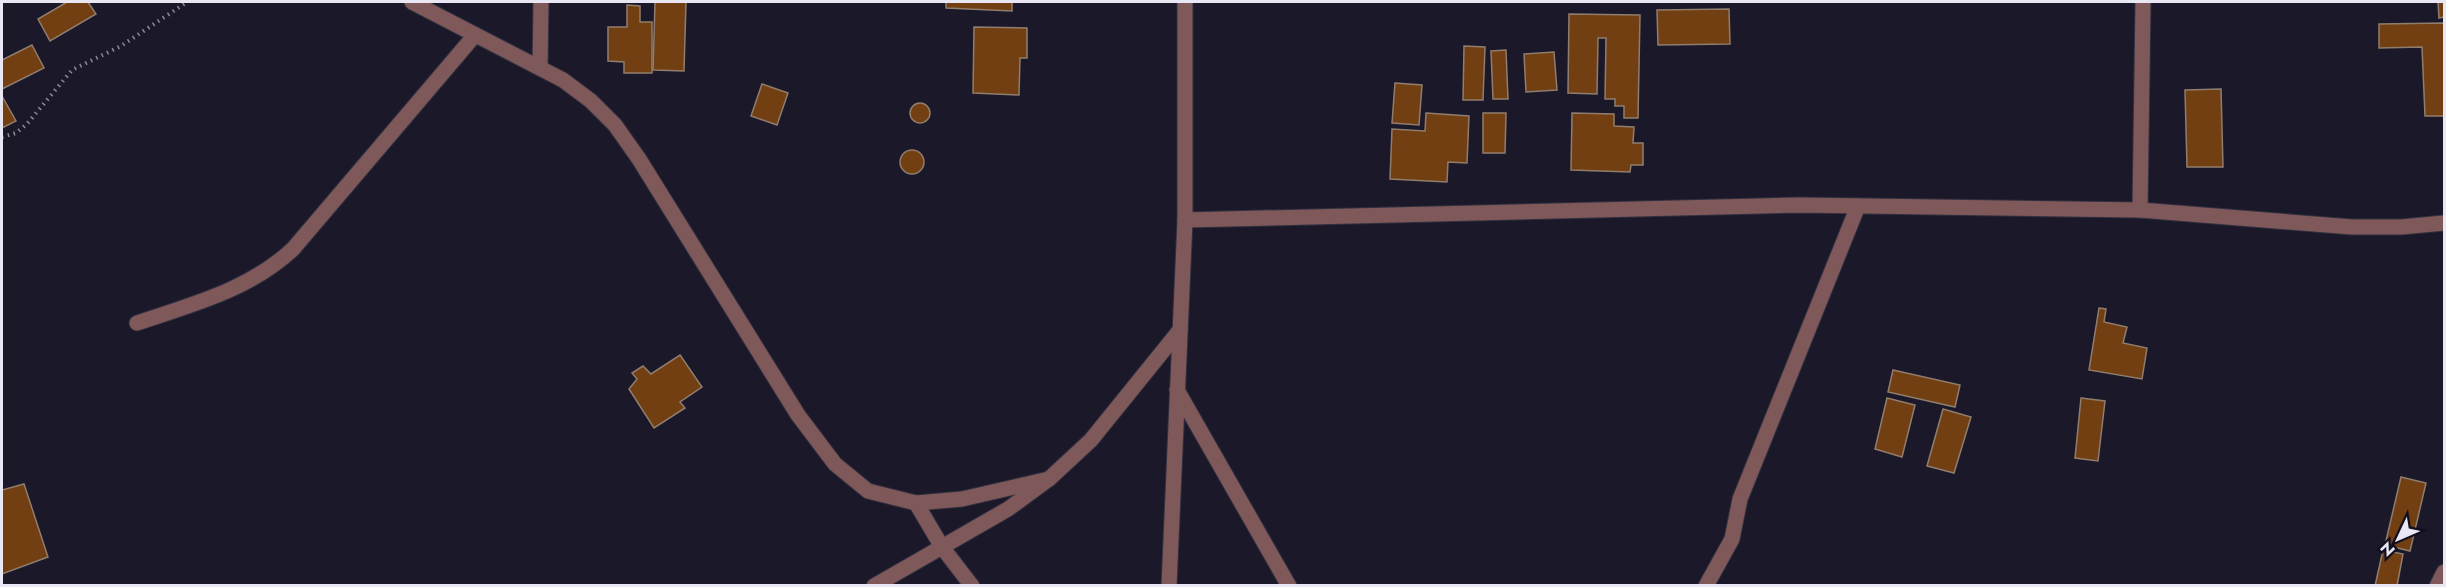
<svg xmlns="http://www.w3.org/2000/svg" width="2446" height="587" font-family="Jost,sans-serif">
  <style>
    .building { fill: #713f11; stroke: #917d6e; stroke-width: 1.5 }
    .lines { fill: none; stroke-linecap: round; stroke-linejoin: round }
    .minor-casing { stroke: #333141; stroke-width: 17 }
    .path { stroke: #8b8a98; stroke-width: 4; stroke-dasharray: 1.5 4.5; stroke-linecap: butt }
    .minor { stroke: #7f5959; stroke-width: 15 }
  </style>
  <rect width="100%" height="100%" fill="#1a1829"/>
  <g class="building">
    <path d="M67,2h21l8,12 -46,27 -12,-22z"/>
    <path d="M655,2h31l-2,69 -31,-1z"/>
    <path d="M946,2h66v9l-66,-3z"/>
    <path d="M2438,2h6v15l-5,1z"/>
    <path d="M627,5l13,1v16h12v51h-28v-11l-16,-1v-34h19z"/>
    <path d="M1729,9l1,35 -72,1 -1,-35z"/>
    <path d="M1569,14l71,1 -2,103h-14v-12h-9v-7h-10l1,-61h-8l-1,56 -29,-1z"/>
    <path d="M2444,23v93h-19l-3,-69 -43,1v-24z"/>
    <path d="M974,27l53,1v30h-7l-1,37 -46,-2z"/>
    <path d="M32,45l12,23 -42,21v-29z"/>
    <path d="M1464,46l21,1 -2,53h-20z"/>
    <path d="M1506,50l2,49h-15l-2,-48z"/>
    <path d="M1554,52l3,38 -31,2 -2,-38z"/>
    <path d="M1395,83l27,2 -3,40 -27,-2z"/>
    <path d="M762,84l26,9 -11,32 -26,-9z"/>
    <path d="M2221,89l2,78h-36l-2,-77z"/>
    <path d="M2,96l14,25 -14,7z"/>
    <circle cx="920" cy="113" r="10"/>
    <path d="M1426,113l43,3 -2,47 -19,-1 -1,20 -57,-3 2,-50 33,2z"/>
    <path d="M1483,113h23l-1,40h-22z"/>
    <path d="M1572,113l42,1v12l20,1 -1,16h10v22h-12l-1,7 -59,-2z"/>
    <circle cx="912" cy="162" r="12"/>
    <path d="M2099,308l7,1 -2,13 23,5 -4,16 24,5 -5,31 -53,-9z"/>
    <path d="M680,355l22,32 -22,15 5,6 -31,20 -25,-39 8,-10 -5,-6 11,-7 8,8z"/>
    <path d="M1893,370l67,15 -5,22 -67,-15z"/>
    <path d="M1887,398l28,7 -13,52 -27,-8z"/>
    <path d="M2081,398l24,3 -7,60 -23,-3z"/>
    <path d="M1943,409l28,8 -17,56 -27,-7z"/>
    <path d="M2401,477l25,6 -16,68 -25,-6z"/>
    <path d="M24,484l24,73 -46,17v-84z"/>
    <path d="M2383,550l20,4 -6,32h-22z"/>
  </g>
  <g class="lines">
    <g class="minor-casing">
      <g id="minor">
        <path d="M412,2l151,78 28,21 24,24 24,34 159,256 37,49 33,27 48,12 46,-4 87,-20"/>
        <path d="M540,68l1,-66"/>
        <path d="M2140,210l3,-208"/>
        <path d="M1185,220l614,-15 341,5 212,17h49l43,-4"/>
        <path d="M137,323c56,-19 112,-33 156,-74l182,-214"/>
        <path d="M1177,390l112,196"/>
        <path d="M916,503l26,44 30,39"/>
        <path d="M874,586l134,-77 41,-30 42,-39 89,-110"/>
        <path d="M1169,586l16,-366v-218"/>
        <path d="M1706,586l26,-47 8,-40 118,-293"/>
        <path d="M2437,586l7,-14"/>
      </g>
    </g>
    <path class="path" d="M2,137l14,-4 11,-9 45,-54 49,-24 66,-44"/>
    <use href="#minor" class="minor"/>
  </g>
  <rect width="2446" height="587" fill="none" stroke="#e8e7f3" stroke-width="6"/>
  <g transform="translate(2398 539) rotate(226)" stroke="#110f1f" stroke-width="4.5" paint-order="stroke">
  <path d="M0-4.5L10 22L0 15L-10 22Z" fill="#e8e7f3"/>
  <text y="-9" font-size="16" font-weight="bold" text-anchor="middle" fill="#e8e7f3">N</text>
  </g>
</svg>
